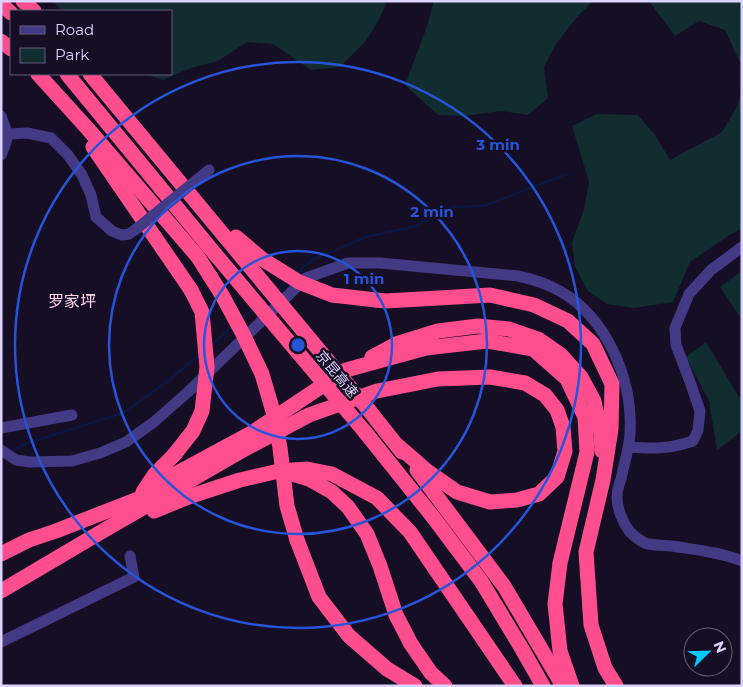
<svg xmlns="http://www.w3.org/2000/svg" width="743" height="687" font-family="Montserrat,'Noto Sans SC',sans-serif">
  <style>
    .green { fill: #112d2f }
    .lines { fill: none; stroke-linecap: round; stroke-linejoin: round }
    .stream { stroke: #091843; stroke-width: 2.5 }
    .minor { stroke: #443985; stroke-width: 11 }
    .highway { stroke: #ff4e8e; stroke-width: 15 }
    .minor-bridge { stroke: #443985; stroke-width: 11 }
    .highway-bridge { stroke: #ff4e8e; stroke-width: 15 }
    .ring { fill: none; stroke: #2755da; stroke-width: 2.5 }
    .labels { text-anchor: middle; stroke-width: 5; stroke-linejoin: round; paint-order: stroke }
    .street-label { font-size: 14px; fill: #ddd3ff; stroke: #150e25 }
    .quarter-label { font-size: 16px; fill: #ffd5eb; stroke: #150e25 }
    .centre { fill: #2755da; stroke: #150e25; stroke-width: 2.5 }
    .ring-label { font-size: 15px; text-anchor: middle; font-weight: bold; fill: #2755da; stroke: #150e25; stroke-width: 5; stroke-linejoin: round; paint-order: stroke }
  </style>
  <rect width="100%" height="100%" fill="#150e25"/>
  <g class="green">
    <path d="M53,1h334l-7,17 -14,23 -26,26 -29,3 -38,-26 -26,-2 -29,19 -27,7 -28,12 -18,-6h26v-63h-109z"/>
    <path d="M434,1h159l-16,16 -21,27 -12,23 4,31 -20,17 -27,-4 -36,5 -27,-1 -33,-30 21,-56z"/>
    <path d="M649,1h93v66l-17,-37 -26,-9 -24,15z"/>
    <path d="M742,90v138l-14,8 -38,26 -17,40 -39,6 -27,-4 -19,-13 -13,-24 -3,-24 12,-34 5,-27 -17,-56 25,-12 41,1 17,20 15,25 52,-28 15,-25z"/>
    <path d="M742,271v49l-22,-33z"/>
    <path d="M706,342l33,55 3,-1v35l-25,19 -8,-49 -23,-44z"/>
  </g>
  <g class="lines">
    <g class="stream">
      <path d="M296,274l18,-15 52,-22 50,-11 34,-19 34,-1 83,-32"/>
      <path d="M277,290l11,-9"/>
      <path d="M242,319l13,-11"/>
      <path d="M211,345l21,-18"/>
      <path d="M9,452l19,-9 95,-30 44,-31 32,-27"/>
    </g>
    <g class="minor">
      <path d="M1,116c8,21 9,18 0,39"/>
      <path d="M9,134l18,-1 24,5 17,17 14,20 9,20 5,22 16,14 7,3 3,1 7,-1 6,-4"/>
      <path d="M1,428l71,-13"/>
      <path d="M629,447c24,2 40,2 64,-6l5,-11 2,-19 -11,-32 -13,-34 -1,-17 14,-34 22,-24 31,-23"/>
      <path d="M1,450l15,10 14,2 42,-1 28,-8 26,-11 28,-20 34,-30 118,-114 42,-15h32l138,13c15,3 29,8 42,15 48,28 73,89 70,143 -1,15 -6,30 -9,45 -2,5 -4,12 -4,18 0,12 6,26 13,35 3,3 11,9 15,11 8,3 19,2 27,3 23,4 48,6 70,15"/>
      <path d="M1,642l133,-65 -4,-21"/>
    </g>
    <g class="highway">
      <path d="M23,1l11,10"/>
      <path d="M1,4l10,9"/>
      <path d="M1,41l10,8"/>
      <path d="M38,74l50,55 110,128 12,19"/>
      <path d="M67,74l148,180"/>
      <path d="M90,74l136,164"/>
      <path d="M93,147l98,143"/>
      <path d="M376,300l10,1 104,-6 44,10 34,16 25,23 19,40 -1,45 -8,51 -17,72 5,73 14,43 11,18"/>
      <path d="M372,357l24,-13 42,-13 40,-5 31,3 29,10 23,16 20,22 13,24 7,32 1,18"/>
      <path d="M368,409l34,43"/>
      <path d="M365,432l68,85 48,64 41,68 21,37"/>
      <path d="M417,470l87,116 59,100"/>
      <path d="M292,474l17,5 23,13 16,15 19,27 13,32 16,49 15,29 20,29 14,13"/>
      <path d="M143,492l12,-18 19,-19"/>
      <path d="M154,511l37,-15 49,-16 39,-9 28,-2 25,5 45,24 33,34 105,154"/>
      <path d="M297,540l22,57 30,39 38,33 28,17"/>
      <path d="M1,554l28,-14 27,-9 82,-32 28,-20 87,-47 93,-62 80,-22 61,-7 46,8 34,30 18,38 2,35 -27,111 -5,41 5,47 12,35"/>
      <path d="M1,591l100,-59 142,-82 66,-35 68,-24 61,-12 52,-2 35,6 20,12 12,15 6,17 2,24 -8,26 -18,17 -22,6 -27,2 -33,-10 -30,-21 -30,-26"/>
    </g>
    <path class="minor-bridge" d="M135,230l74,-60"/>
    <g class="highway-bridge">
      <path d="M236,237l26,22 37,23 33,13 44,5"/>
      <path d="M226,238l142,171"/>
      <path d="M215,254l150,178"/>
      <path d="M210,276l12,19 21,39 19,40 12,41 6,33 7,58 10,34"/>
      <path d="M174,455l19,-24 9,-20 5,-44 -5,-55 -11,-22"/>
    </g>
  </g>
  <g class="ring">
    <circle cx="298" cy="345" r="94"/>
    <circle cx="298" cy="345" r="189"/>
    <circle cx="298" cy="345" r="283"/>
  </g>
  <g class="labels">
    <g class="street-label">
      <text transform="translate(337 374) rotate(50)" y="5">京昆高速</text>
    </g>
    <g class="quarter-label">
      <text x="72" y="307">罗家坪</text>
    </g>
  </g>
  <circle cx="298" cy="345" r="8" class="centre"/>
  <g class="ring-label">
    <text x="498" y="150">3 min</text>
    <text x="432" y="217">2 min</text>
    <text x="364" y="284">1 min</text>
  </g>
  <rect width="743" height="687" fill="none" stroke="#ddd3ff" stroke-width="5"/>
  <rect x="10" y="10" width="162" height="65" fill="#150e25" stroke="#655d7c"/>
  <rect x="20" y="26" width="25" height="8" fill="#443985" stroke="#655d7c"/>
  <text x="55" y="35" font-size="15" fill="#ddd3ff">Road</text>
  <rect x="20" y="48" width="25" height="15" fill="#112d2f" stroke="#655d7c"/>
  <text x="55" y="60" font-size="15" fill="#ddd3ff">Park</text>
  <g transform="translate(708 652) rotate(67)"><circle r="24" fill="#150e25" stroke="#655d7c"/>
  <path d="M0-4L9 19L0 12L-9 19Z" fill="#00c7fe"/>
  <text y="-8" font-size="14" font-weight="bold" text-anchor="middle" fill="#ddd3ff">N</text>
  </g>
</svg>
